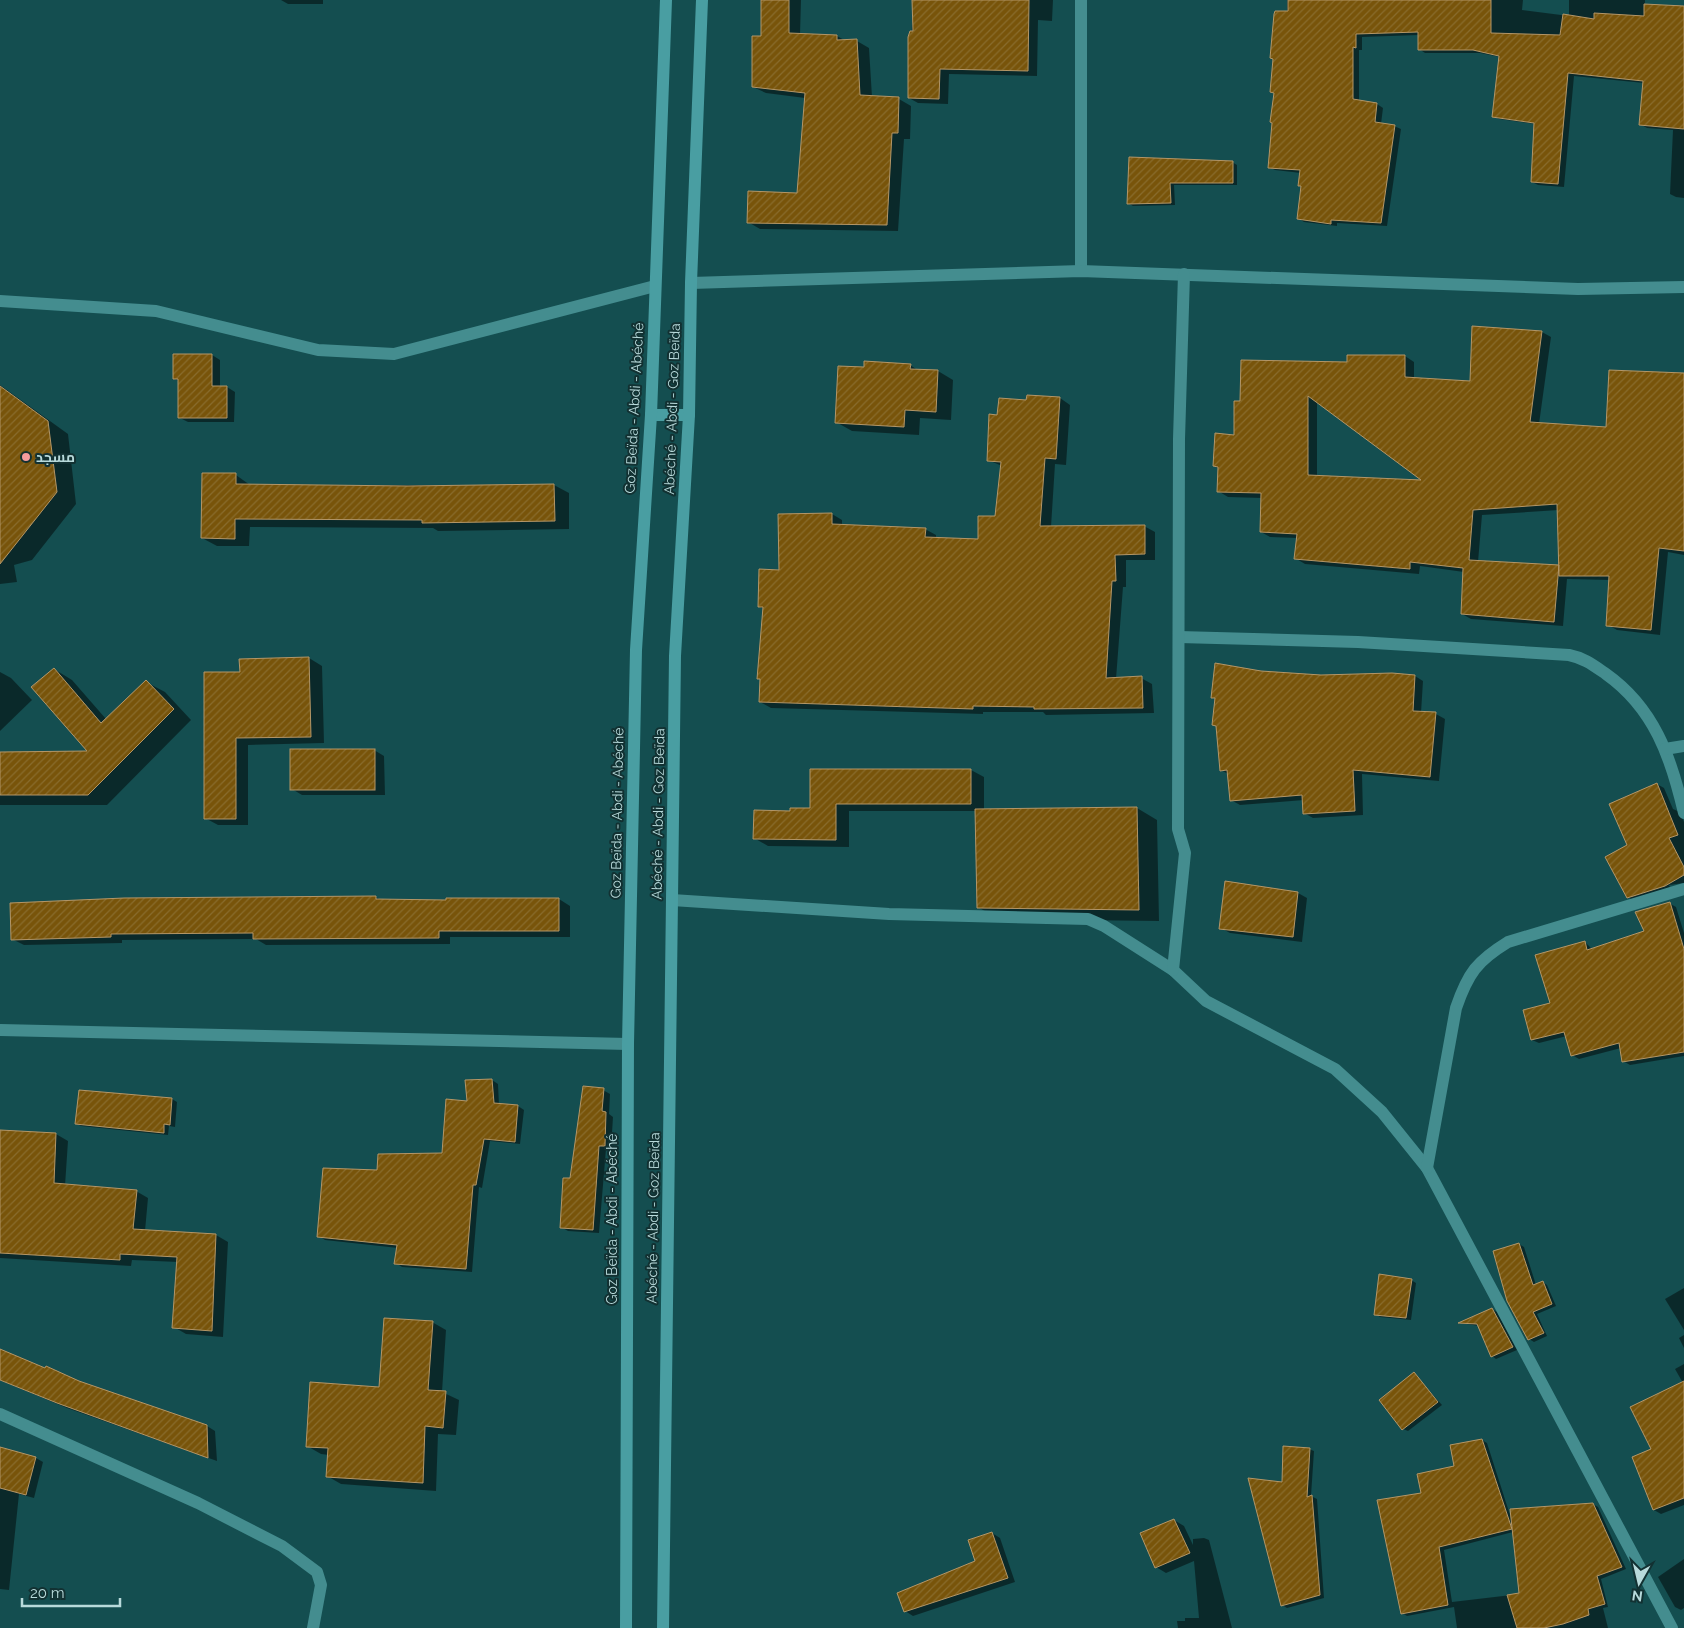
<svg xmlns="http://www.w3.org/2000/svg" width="1684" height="1628" font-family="Raleway,Cairo,sans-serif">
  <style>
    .shadow { fill: #0007; fill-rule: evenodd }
    .building { fill: url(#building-hatch); stroke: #b49667; fill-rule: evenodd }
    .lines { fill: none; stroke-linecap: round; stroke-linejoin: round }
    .minor { stroke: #448d8f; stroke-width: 12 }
    .major { stroke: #499ea2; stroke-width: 12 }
    .poi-dot { fill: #f59b9c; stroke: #123132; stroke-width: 2 }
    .labels { text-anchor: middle; stroke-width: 4; stroke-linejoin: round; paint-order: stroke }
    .street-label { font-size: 14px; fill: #b8dadb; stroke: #123132 }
    .poi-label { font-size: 14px; font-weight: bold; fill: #b8dadb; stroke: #123132; text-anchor: start }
  </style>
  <defs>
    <pattern id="building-hatch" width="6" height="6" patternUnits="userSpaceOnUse" patternTransform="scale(1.25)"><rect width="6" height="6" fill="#78540a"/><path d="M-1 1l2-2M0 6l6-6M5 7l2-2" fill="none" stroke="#896c2d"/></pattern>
  </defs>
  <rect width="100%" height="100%" fill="#144e50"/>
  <g class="shadow">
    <path d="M281,0h42v4h-35z"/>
    <path d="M763,0h38l-1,35 37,1 9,5h11l12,7 3,49 27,2 12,7 -1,33h-6l-6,92 -138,-2 -12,-7 51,-28 6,-96 -39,-5 -13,-6 9,-49z"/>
    <path d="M913,0h140l-1,21 -14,-1 -1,56 -88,-2 -1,30 -30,-1 -9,-5z"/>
    <path d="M1287,0h236l-1,10 47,6v-16h76v5l39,3v190l-8,-1 -6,-3 3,-64 -26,-2 -7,-4 4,-41 -70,-7 -10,111 -26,-2 -6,-3 4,-58 -37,-5 -6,-3 7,-59 -20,-4h-55l-6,-4v-14l-57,2v13h-3v51l18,3 6,4 -2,16 13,2 7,3 -14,97 -50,-3v3l-33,-4 -6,-4 4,-31 -2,-2 1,-12 -26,-3 -6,-3 6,-73 -4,-2 16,-80z"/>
    <path d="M1130,159l102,3 5,3v20h-63l1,20 -42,1 -5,-3z"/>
    <path d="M1474,328l68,4 9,5 -12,87 68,4 77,-54v181l-16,-3 -8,83 -43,-5 -9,-5 2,-45 -43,-1 -4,47 -92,-7 -9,-5 2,-42 -44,-6 -1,8 -114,-10 -10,-6 2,-20 -27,-1 -9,-5 1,-34 -34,-1 -10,-6 1,-22 -5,-3 21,-30 113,-72v-8h57l9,6v17l57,3zM1317,401l108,80 -108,-5zM1559,510l1,57 -82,-5 4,-47z"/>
    <path d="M212,355l8,5v27h7l8,5 -1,30h-46l-8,-4 -1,-37 -5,-2z"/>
    <path d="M910,365l9,6h19l15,9 -2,40 -31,-2 -1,17 -67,-4 -16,-9 29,-53z"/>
    <path d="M0,385l68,49 8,70 -44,56 -18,5 3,17 -17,2z"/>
    <path d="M1060,398l10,7 -4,60 -11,-1 -4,63 93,-1 11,6v28h-29v27h-3l-7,92 25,-1 11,6 2,29 -108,2 -3,-3h-60v2l-212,-6 -11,-6 1,-22 -3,-2 6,-69 -5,-2 21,-36 52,-57 10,6v6l83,3 11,6v4l43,1 17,-23 6,-51 -14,-6 10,-44 30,-15z"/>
    <path d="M204,474l32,1 14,10h304l15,8v36l-131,2 -5,-3 -183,-1 -1,19h-32l-15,-8z"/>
    <path d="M309,658l13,8 2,77 -76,2v80h-30l-13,-7 36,-145z"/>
    <path d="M54,669l18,11 34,39 40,-37 19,10 26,28 -84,85h-107v-52l89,-1z"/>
    <path d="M0,672l11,6 21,22 -32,31z"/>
    <path d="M1261,672l59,4h95l8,5 -2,32 15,1 9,5 -6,62 -77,-7 1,41 -50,3 -9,-5v-13l-64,5 -9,-5 -3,-26 -7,-4 -4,-43 -3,-2 2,-26 -4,-2z"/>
    <path d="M374,750l10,6 1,39h-83l-10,-6z"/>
    <path d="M971,770l13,7v33l153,-2 20,12 2,101 -161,-2 -20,-12 -1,-96h-128v36l-81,-1 -14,-8 38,-26z"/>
    <path d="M1657,784l7,4 9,21 7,3 4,10v61l-15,2 2,5 -37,11 -6,-4 1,-52 -18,-40z"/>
    <path d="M1298,893l9,5 -5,44 -72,-9 -9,-5z"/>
    <path d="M376,897l5,3 66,1 112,-2 11,7v31h-120v7l-184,1 -10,-6 -134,1v3l-98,2 -12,-6z"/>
    <path d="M1669,903l7,4 8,26v123l-54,9 -7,-4 -2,-13 -42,11 -7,-4 -5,-19 -28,7 -7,-3 53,-98 7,7 54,-17z"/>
    <path d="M492,1080l6,4 1,21 19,1 6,4 -4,34 -30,-3 -8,47 -3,-1 -7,85 -70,-5 -6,-4 2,-15 -73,-8 -6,-4 60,-64 64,-17 25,-53z"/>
    <path d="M603,1090l7,4 -1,20 4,3 -2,32h-5l-7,84 -31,-2 -7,-4 10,-47z"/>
    <path d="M80,1091l92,8 5,3 -2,25 -6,-1 -1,9 -87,-9 -4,-2z"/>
    <path d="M0,1131l56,3 12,7 -3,45 71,5 12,7 -3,33 71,4 12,7 -5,95 -37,-3 -12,-7 4,-65 -46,-2 -1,6 -131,-8z"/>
    <path d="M1519,1244l5,3 12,38 7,-3 4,3 9,21 -19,8 10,22 -13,6 -5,-3z"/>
    <path d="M1411,1280l5,3 -5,37 -31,-3 -4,-3z"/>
    <path d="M1684,1288v42l-19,-31z"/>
    <path d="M1492,1309l5,3 20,38 -21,9 -4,-3 -13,-30 -18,-3z"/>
    <path d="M432,1322l14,8 -4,62 17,8 -3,35 -18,-1 -2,57 -95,-7 -14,-8 2,-21 -8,-1 -14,-8 74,-58z"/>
    <path d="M1684,1335v13l-5,-10z"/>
    <path d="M0,1350l79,32 128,44 8,5 2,30 -150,-53 -67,-28z"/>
    <path d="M1684,1364v141l-23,9 -7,-4 -20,-52 18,-8 31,-67 -8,-14z"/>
    <path d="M1414,1374l28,31 -34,26 -5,-2z"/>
    <path d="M1482,1440l5,3 23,72 83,-11 5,3 28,62 -25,10 7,28 -5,1 5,20h-151l-3,-21 -47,9 -5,-3 20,-119 34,-27zM1513,1532l7,62 -68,8 -8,-52z"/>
    <path d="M0,1448l36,10 7,4 -9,36 -15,-4 -10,96 -9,-1z"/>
    <path d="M1309,1449l5,2 -3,45 6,3 7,99 -37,10 -5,-3z"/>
    <path d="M1174,1520l10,6 9,19v-6l11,-1 5,2 23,88h-54l-1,-7h8v-3h14l-5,-57 -28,12 -10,-6z"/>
    <path d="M992,1533l8,5 15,44 -102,34 -8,-5 72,-49z"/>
    <path d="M1684,1559v49l-3,2 -6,-3 -17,-30z"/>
  </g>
  <g class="building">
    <path d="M761,0h28v33l48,2v5l20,-1 3,56 39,2 -1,36h-6l-5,92 -140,-2 1,-32 49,2 8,-100 -53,-6v-51h9z"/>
    <path d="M912,0h117l-1,71 -88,-2 -1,30 -31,-1v-61l2,-6h3z"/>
    <path d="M1288,0h203v33l69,2 3,-21 31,5v-6l50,3v-12l40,2v123l-45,-4 4,-44 -75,-8 -10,111 -27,-2 3,-59 -42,-6 7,-61 -26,-6h-55v-18l-62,2v14l-3,-1v52l24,4 -2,19 20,3 -14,98 -50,-3v4l-34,-5 4,-33h-3l2,-16 -32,-2 4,-45 -2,-1 4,-29 -4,-1 3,-33 -3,-1 4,-44 1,-3h13z"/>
    <path d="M1129,157l104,4v22h-63l1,20 -44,1z"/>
    <path d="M1472,326l70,5 -12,91 76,5 3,-57 75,3v178l-25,-3 -8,82 -45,-4 3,-50h-50l-2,-72 -84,6 -4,50 90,5 -5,57 -93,-8 2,-46 -53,-6v7l-116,-10 3,-25 -37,-2 1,-39 -44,-1 1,-25 -5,-1 2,-33 19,2v-34h6l1,-41 106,2v-7h58v22l65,4zM1308,396l113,84 -113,-5z"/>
    <path d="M173,354h39v32h15v32h-49v-39h-5z"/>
    <path d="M864,361l47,3 -1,5 28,1 -2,42 -31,-2 -1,17 -69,-4 3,-57 26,1z"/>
    <path d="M0,386l48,35 9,71 -57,72z"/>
    <path d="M1027,395l33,2 -4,62 -11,-1 -5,68 105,-1v29l-30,1 1,26h-4l-6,97 36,-2 1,32 -109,1v-2l-61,-1v3l-214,-7 1,-23h-3l6,-72h-5l1,-38 20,1 -1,-56 54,-1v11l94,4 -1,9 53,2v-23h17l6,-54 -14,-1 2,-47 8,1 2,-17 27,2z"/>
    <path d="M202,473h34v11l172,2 146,-2 1,37 -133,2v-3l-187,-1v20l-34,-1z"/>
    <path d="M309,657l2,80 -75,1v81h-32v-147h36l-1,-13z"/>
    <path d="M1215,663l46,8 60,4 71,-2 23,2 -2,36 23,1 -6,65 -77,-7 2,41 -52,3 -1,-19 -72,6 -3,-31 -7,1 -4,-45 -4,-1 3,-27h-4z"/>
    <path d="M54,668l47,55 45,-43 28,29 -86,86h-88v-43l87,-1 -56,-64z"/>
    <rect x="290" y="749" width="85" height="41"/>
    <path d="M810,769h161v35h-135v36l-83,-1 1,-29 36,1v-3h20z"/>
    <path d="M1657,783l21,52 -9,3 15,29v8l-19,11 -38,12 -22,-41 22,-12 -18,-41z"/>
    <path d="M1137,807l2,103 -162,-2 -2,-99z"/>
    <path d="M1225,881l73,11 -5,45 -74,-8z"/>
    <path d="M376,896v3l70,1v-2h113v33h-120v7l-186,1v-6l-142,1v3l-100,3 -1,-37 114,-5z"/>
    <path d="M1670,902l14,47v103l-62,10 -3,-19 -48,13 -7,-24 -33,8 -8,-30 27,-7 -15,-48 50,-14 2,9 57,-19 -9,-19z"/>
    <path d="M492,1079l2,24 24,2 -3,37 -31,-3 -8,46h-3l-7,84 -72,-5 3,-19 -80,-8 6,-69 54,2 1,-16 64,-1 4,-54 21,2 -2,-21z"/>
    <path d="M583,1086l21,2 -2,23 4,1 -1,34h-6l-6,84 -33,-2 3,-50h7z"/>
    <path d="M79,1090l93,8 -2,27 -6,-1v9l-89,-9z"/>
    <path d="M0,1130l56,3 -2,50 83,7 -4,39 83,5 -4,97 -40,-3 5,-71 -57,-3v6l-120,-7z"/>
    <path d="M1519,1243l14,42 10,-4 9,23 -19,8 11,21 -16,7 -21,-39 -14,-50z"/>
    <path d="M1379,1274l33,5 -6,39 -32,-3z"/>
    <path d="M1492,1308l21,39 -22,10 -14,-33 -19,-1z"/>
    <path d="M384,1318l49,3 -5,69 18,1 -3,37 -18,-2 -2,57 -97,-6 2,-29 -22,-1 4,-65 69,5z"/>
    <path d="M0,1349l45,19 1,-2 33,15 128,44 1,33 -151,-55 -57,-23z"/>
    <path d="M1414,1372l24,30 -36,28 -23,-30z"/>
    <path d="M1684,1381v117l-31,12 -21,-53 19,-8 -21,-42z"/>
    <path d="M1482,1439l30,90 -73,18 9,58 -47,9 -24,-114 44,-7 -4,-19 37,-8 -4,-21z"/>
    <path d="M1283,1446l27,2 -3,49 5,-2 8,100 -39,11 -33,-128 34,4z"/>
    <path d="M0,1447l36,10 -10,38 -26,-7z"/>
    <path d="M1593,1503l29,64 -25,9 8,28 -17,5 1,6 -26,9 -19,4h-27l-10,-33 12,-2 -9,-84z"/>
    <path d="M1174,1519l16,34 -35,15 -15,-35z"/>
    <path d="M992,1532l16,46 -104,34 -7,-19 78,-32 -7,-21z"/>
  </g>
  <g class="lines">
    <g class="minor">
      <path d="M1081,271v-271"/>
      <path d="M691,283l390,-12 497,18 106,-2"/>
      <path d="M0,301l156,10 162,39 76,4 261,-68"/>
      <path d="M1179,637l179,5 211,13c15,3 24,10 37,19 48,34 65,83 78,139"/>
      <path d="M1665,749l19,-3"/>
      <path d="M672,900l217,14 199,5 16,7 69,44 33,31 129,68 47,43 45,56 245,460"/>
      <path d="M1173,970l12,-117 -7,-24 1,-390 5,-165"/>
      <path d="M0,1030l628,14"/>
      <path d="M1427,1168l29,-160c12,-35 21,-47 52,-66l176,-53"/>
      <path d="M0,1414l198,89 84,43 35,26 4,13 -8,43"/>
    </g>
    <g class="major">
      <path d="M651,415h38"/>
      <path d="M626,1628l2,-584 8,-394 15,-235 15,-415"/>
      <path d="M663,1628l12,-972 14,-241 2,-132 11,-283"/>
    </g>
  </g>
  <circle class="poi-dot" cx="26" cy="457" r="5"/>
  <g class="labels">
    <g class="street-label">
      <text transform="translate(634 408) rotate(-87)" y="5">Goz Beïda - Abdi - Abéché</text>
      <text transform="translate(672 409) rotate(-88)" y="5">Abéché - Abdi - Goz Beïda</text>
      <text transform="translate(617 813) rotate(-89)" y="5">Goz Beïda - Abdi - Abéché</text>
      <text transform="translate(658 814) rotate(-89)" y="5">Abéché - Abdi - Goz Beïda</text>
      <text transform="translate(653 1218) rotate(-89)" y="5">Abéché - Abdi - Goz Beïda</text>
      <text transform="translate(612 1219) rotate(-90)" y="5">Goz Beïda - Abdi - Abéché</text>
    </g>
    <g class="poi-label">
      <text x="36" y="462">مسجد</text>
    </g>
  </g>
  <g transform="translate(1639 1583) rotate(188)" stroke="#123132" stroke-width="4" paint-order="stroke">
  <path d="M0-4L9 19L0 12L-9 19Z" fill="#b8dadb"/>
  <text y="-8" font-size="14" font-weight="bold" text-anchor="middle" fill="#b8dadb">N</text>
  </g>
  <path d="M22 1598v8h98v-8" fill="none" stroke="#b8dadb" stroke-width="2.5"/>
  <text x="30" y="1598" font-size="15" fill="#b8dadb" stroke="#123132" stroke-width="4" paint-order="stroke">20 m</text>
</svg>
